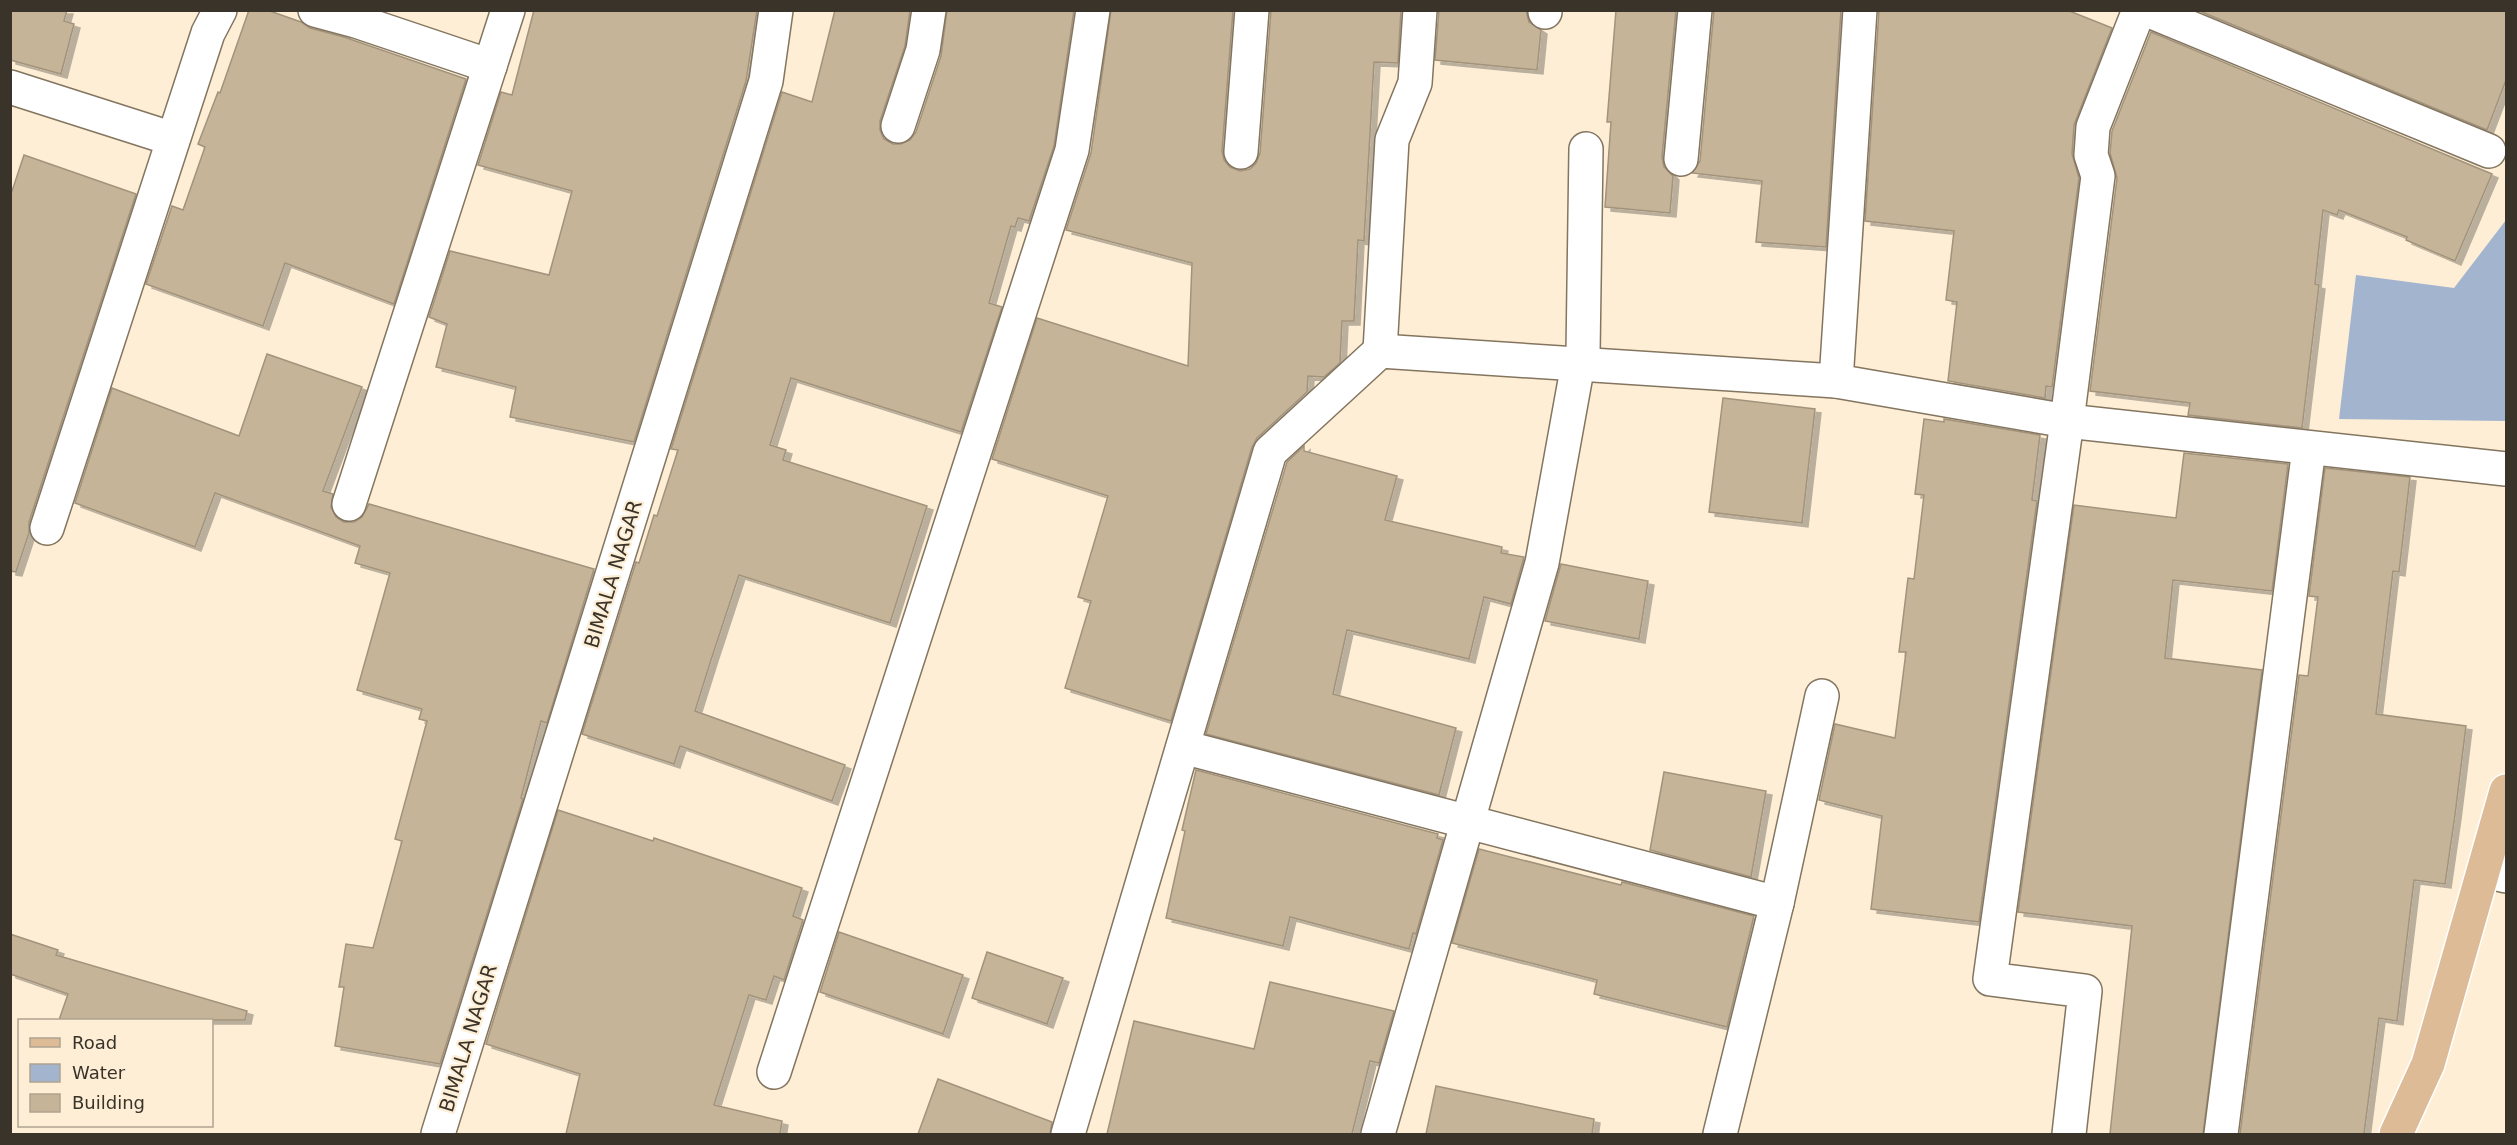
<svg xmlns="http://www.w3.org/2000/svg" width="2517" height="1145" font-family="'DejaVu Sans',sans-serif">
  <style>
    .water { fill: #a3b4cf }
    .building { fill: #c5b497; stroke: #a2937d; stroke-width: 1.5; filter: url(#shadow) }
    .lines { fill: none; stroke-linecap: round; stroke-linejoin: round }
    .minor-casing { stroke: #83755f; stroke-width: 36 }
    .major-casing { stroke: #fff; stroke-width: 36 }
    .minor { stroke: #fff; stroke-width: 33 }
    .major { stroke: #ddbb97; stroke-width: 33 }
    .labels { text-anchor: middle; stroke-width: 4.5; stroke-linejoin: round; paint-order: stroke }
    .street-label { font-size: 20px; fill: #39332a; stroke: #fdeed5 }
  </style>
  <defs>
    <filter id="shadow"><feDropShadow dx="6" dy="4" stdDeviation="0" flood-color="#0004"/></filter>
  </defs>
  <rect width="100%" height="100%" fill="#fdeed5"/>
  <path class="water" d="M2506,220v201l-167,-2 17,-144 98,13z"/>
  <g class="building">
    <path d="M10,10h57l-3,11 10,3 -13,50 -51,-14z"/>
    <path d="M249,10h18l34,12 9,6 34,9 122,42 -72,225 -109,-41 -22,63 -117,-42 26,-78 11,4 22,-63 -7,-3 20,-52 2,1z"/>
    <path d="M534,10h223l-11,71 -112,361 -124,-25 6,-30 -80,-20 11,-43 -18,-7 21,-66 99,24 23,-84 -94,-26 23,-73 11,3z"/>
    <path d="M835,10h75l-5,36 -25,75v9l4,9 9,5h8l9,-4 6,-8 25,-76 6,-46h127l-20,136 -25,75 -11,-3 -3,9 -4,-1 -22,77 13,4 -41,125 -170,-54 -21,67 16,5 -3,10 144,46 -37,117 -151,-48 -27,82 -17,54 150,54 -13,36 -152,-55 -6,18 -92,-30 54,-172 3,1 15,-48 3,1 21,-66 -7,-1 111,-357 30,10z"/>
    <path d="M1111,10h122l-11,141 2,9 6,7 10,4 10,-2 6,-6 4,-10 11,-143h130l-3,53 -24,-1 -10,179 -6,-1 -4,81h-12l-2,42 -16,14 -16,-1 -1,16 -50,46 -5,9 -81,274 -106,-33 26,-87 -13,-4 30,-101 -116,-37 45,-141 151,48 4,-103 -126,-33 25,-77z"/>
    <path d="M1439,10h87l3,12 12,8 -4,40 -102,-10z"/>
    <path d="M1616,10h60l-14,147 2,10 9,9 -3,37 -65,-6 6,-85h-4z"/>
    <path d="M1714,10h127l-15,237 -70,-5 6,-61 -70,-8 8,-12z"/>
    <path d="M1879,10h188l45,18 -38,97 -2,29 7,24 -27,209 -6,-1 -1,12 -97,-17 9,-79 -11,-2 8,-69 -89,-10z"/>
    <path d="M2197,10h309v70l-19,50z"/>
    <path d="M2151,32l341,142 -37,87 -49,-21 1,-3 -68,-27 -2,5 -14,-5 -8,74 4,1 -17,143 -114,-13 2,-12 -100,-12 27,-213 -7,-25 2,-22z"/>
    <path d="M24,155l112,39 -107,328v11l-13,39 -6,-1v-374z"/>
    <path d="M267,354l95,33 -39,104 10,3 -2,13 5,10 8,5h10l8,-5 7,-13 225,65 -47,154 -6,-2 -20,77 2,1 -83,265 -105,-18 9,-59h-5l7,-43 27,4 29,-107 -7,-2 32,-118 -8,-2 3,-10 -65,-19 33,-117 -35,-10 5,-17 -145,-53 -20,54 -120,-44 37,-115 127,48z"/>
    <path d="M1723,398l92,11 -13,114 -93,-11z"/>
    <path d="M1924,419l20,3v-3l96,16 -8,65 5,1 -58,421 -108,-13 11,-93 -63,-16 16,-76 60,14 11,-86h-7l9,-74 6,1 10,-84 -9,-1z"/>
    <path d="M1304,446v5l93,25 -12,44 117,27 -1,6 23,4 -13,47 -27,-7 -15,62 -122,-29 -14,64 123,34 -17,67 -233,-61 81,-272z"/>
    <path d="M2184,453l104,11 -16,127 -99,-11 -8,78 97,12 -59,464h-93l22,-208 -114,-14 56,-407 102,13z"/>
    <path d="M2325,468l85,9 -11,95 -6,-1 -17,143 90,12 -11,89 -10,69 -31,-4 -17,141 -18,-3 -15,116h-124l59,-459 9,1 10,-79 -9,-1z"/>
    <path d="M1561,564l87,17 -9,58 -94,-18z"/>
    <path d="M1196,770l242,64 -1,4 6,2 -27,94 -3,-1 -4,16 -119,-32 -7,29 -117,-28 19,-87 -3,-1z"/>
    <path d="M1664,772l102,19 -15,86 -101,-27z"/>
    <path d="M558,810l95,31 1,-3 148,50 -9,28 10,4 -19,60 -10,-4 -8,24 -17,-5 -35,110 68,16 -2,13h-214l14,-60 -94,-30z"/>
    <path d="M1479,849l142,36 1,-3 132,34 -27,111 -133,-33 3,-14 -145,-37z"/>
    <path d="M839,932l124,43 -20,59 -123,-42z"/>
    <path d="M10,934l48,16 -2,5 191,56 -2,9h-186l9,-26 -58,-20z"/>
    <path d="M987,952l76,26 -16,46 -75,-26z"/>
    <path d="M1270,982l124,29 -15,52 -9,-2 -18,73h-245l27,-113 120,28z"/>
    <path d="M938,1079l114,43 -2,12h-132z"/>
    <path d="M1436,1086l158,33 -2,15h-166z"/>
  </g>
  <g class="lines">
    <g class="minor-casing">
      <g id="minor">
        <path d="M315,10l41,11 134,45"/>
        <path d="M2147,10l342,141"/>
        <path d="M1545,12v-2"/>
        <path d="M10,87l163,52"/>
        <path d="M898,126l25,-76 6,-40"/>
        <path d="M1241,152l11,-142"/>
        <path d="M1681,159l14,-149"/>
        <path d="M1380,351l12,-211 23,-57 5,-73"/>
        <path d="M1836,381l24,-371"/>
        <path d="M349,504l159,-494"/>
        <path d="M47,528l161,-495 12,-23"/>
        <path d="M1183,747l594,156"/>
        <path d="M2484,871l22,5"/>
        <path d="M774,1072l298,-922 21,-140"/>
        <path d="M438,1134l328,-1053 10,-71"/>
        <path d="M1068,1134l202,-682 110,-101 456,30 231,40 439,48"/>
        <path d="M1378,1134l164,-571 36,-199 5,-11 3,-204"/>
        <path d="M1720,1134l57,-231 45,-207"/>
        <path d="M2069,1134l16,-143 -95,-12 77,-558 31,-245 -7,-21 2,-28 46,-117"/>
        <path d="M2221,1134l88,-686"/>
      </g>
    </g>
    <g class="major-casing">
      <path id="major" d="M2396,1134l32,-70 78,-273"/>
    </g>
    <use href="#minor" class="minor"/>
    <use href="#major" class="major"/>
  </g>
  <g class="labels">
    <g class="street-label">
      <text transform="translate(613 574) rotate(-73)" y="7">BIMALA NAGAR</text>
      <text transform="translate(468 1038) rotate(-73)" y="7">BIMALA NAGAR</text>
    </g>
  </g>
  <rect width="2517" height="1145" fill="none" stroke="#39332a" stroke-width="24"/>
  <rect x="18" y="1019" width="195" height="108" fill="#fdeed5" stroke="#afa391" stroke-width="1.5"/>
  <rect x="30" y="1038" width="30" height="9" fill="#ddbb97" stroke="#afa391" stroke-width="1.5"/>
  <text x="72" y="1049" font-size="18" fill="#39332a">Road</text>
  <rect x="30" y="1064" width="30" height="18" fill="#a3b4cf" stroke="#afa391" stroke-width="1.5"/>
  <text x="72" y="1079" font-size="18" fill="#39332a">Water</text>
  <rect x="30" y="1094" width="30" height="18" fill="#c5b497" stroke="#afa391" stroke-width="1.5"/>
  <text x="72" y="1109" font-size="18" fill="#39332a">Building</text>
</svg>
